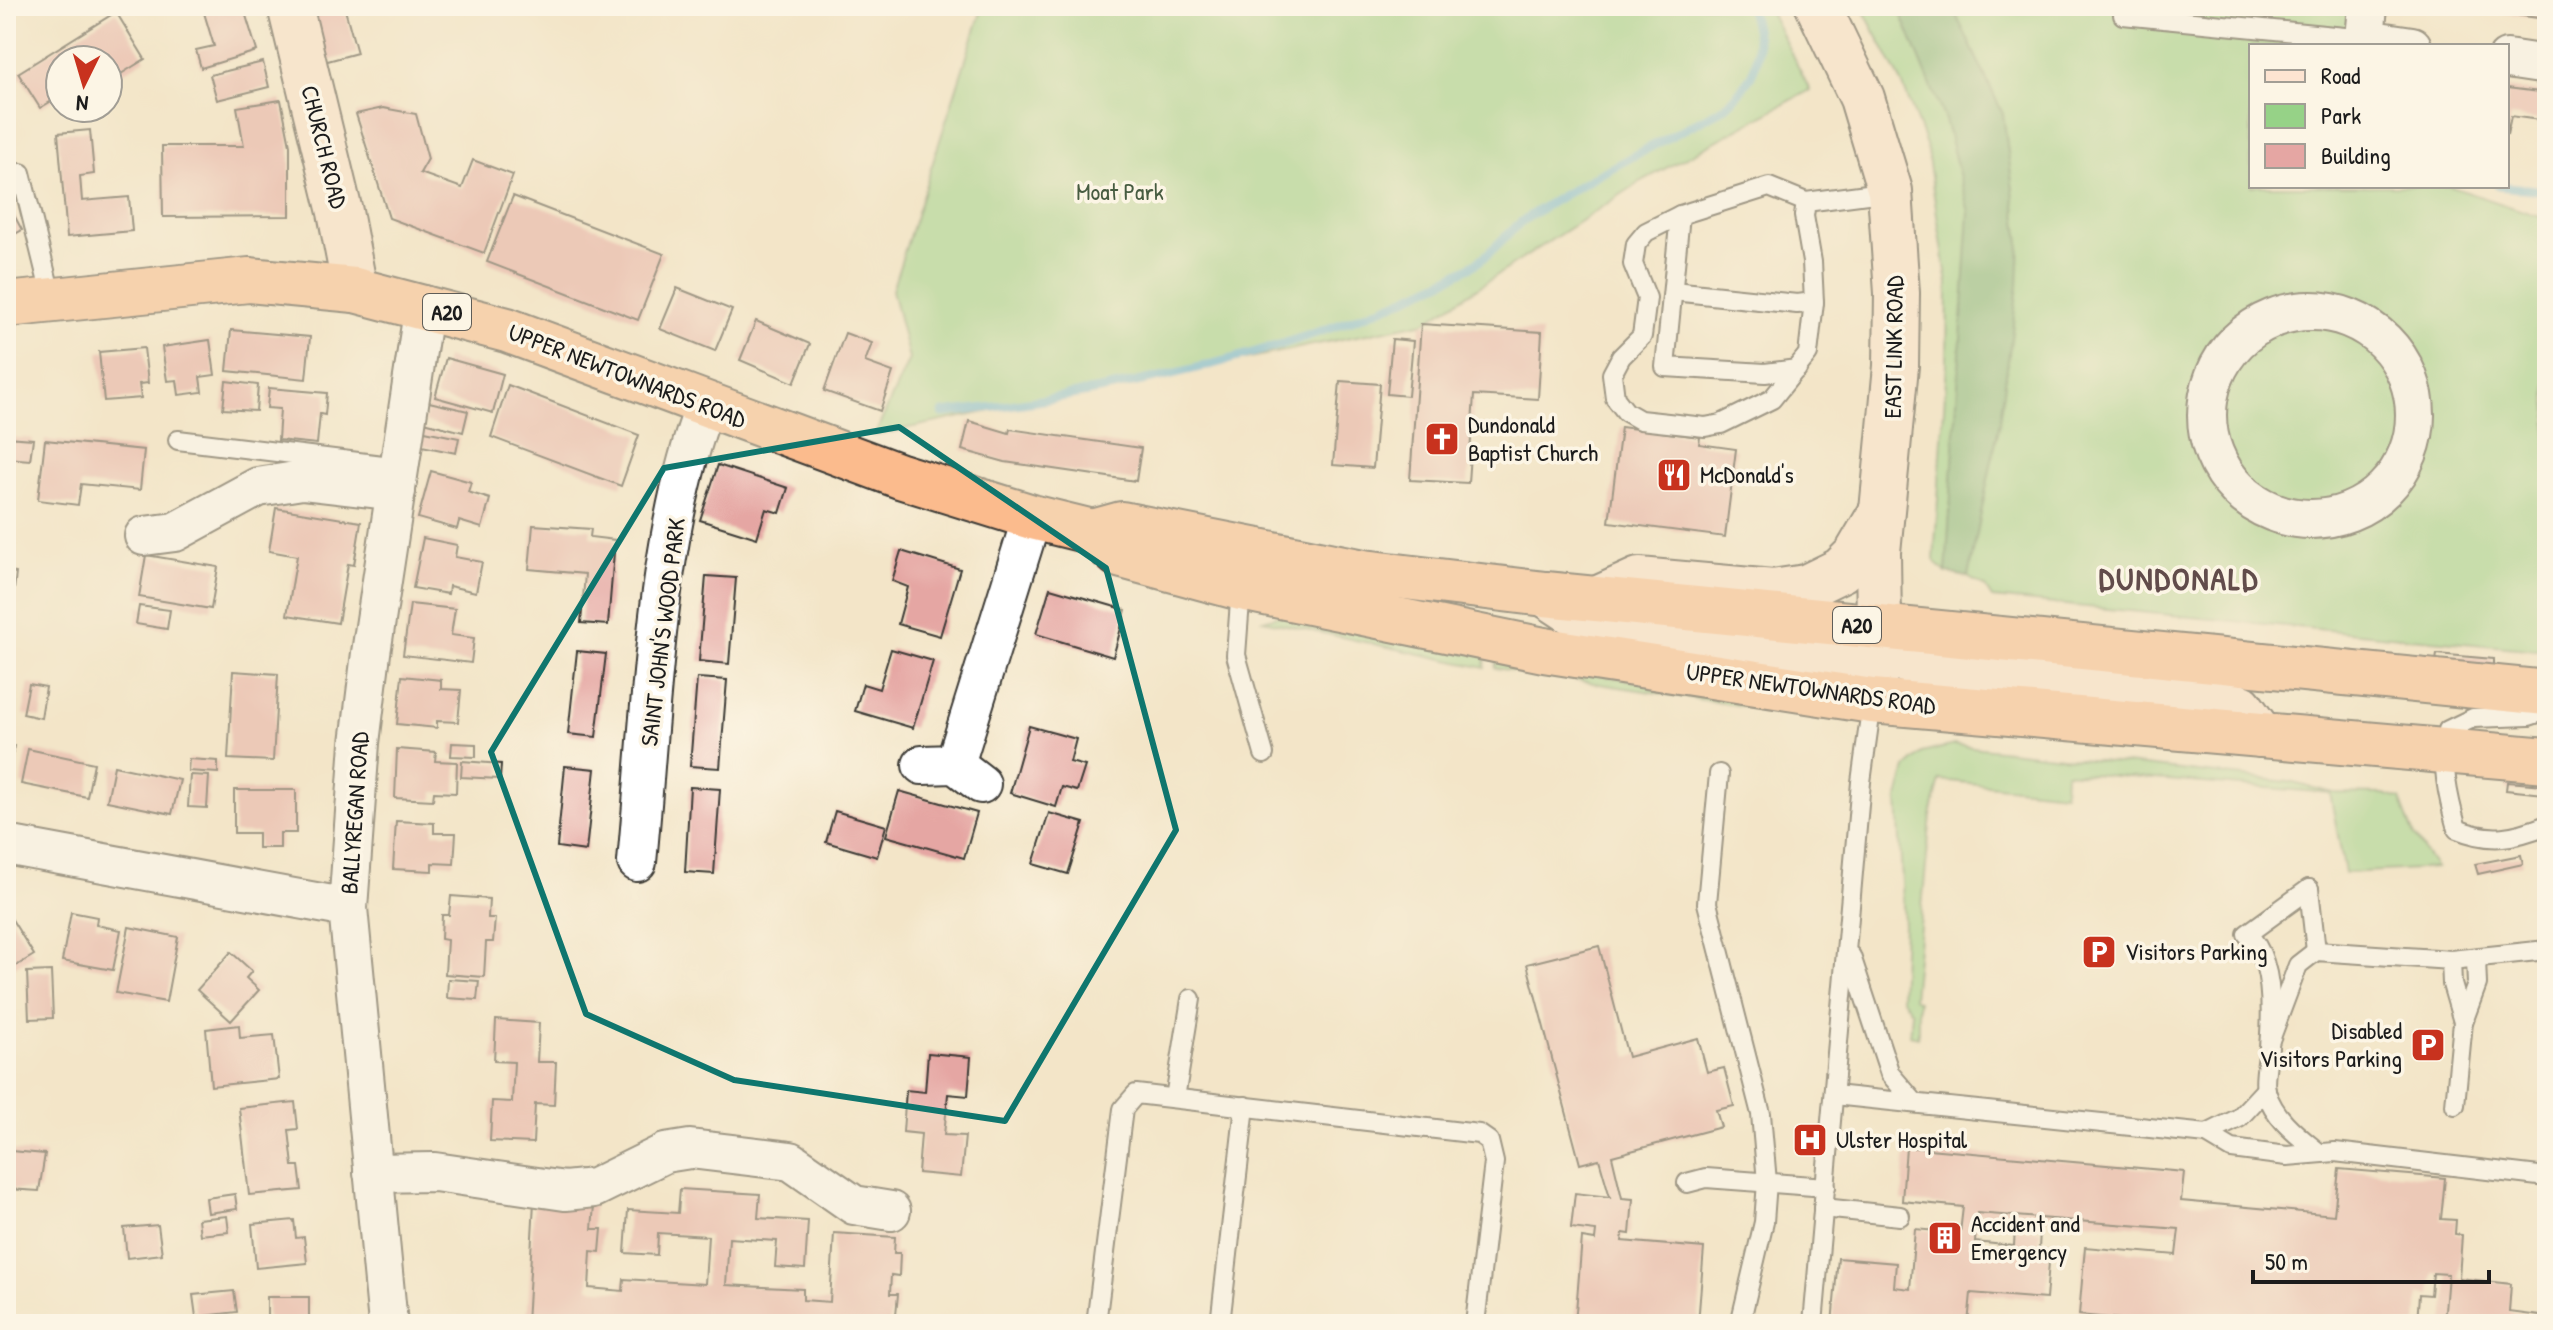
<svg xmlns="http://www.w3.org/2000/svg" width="2553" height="1330" font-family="'Patrick Hand',sans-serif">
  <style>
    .green { fill: #96d287; stroke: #597752; stroke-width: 2 }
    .forest { fill: #78b474; stroke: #4a6848; stroke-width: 2 }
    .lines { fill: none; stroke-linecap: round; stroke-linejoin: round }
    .stream { stroke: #57afd4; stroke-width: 9 }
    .building { fill: #e5a6a3 }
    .lane-casing { stroke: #3c3a36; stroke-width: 22 }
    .street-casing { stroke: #3c3a36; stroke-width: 42 }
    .secondary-casing { stroke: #3c3a36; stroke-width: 48 }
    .highway-casing { stroke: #3c3a36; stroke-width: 48 }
    .lane { stroke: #fff; stroke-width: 18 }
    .street { stroke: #fff; stroke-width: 38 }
    .secondary { stroke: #fde4d1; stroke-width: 44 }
    .highway { stroke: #fbbb8d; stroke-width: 44 }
    .marked { fill: none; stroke: #0f766e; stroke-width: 6; stroke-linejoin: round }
    .labels { text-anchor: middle; stroke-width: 7; stroke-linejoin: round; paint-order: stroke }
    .shield { fill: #fcf5e5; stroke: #5f5d58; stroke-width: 2 }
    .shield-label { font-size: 22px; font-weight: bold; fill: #1c1c1c }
    .street-label { font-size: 24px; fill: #1c1c1c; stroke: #fcf5e5 }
    .park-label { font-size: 24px; fill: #475c41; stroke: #fcf5e5 }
    .poi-label { font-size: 24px; fill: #1c1c1c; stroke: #fcf5e5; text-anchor: start }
    .district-label { font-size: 32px; font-weight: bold; letter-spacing: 2px; fill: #624c4b; stroke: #fcf5e5 }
  </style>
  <rect width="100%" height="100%" fill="#fcf5e5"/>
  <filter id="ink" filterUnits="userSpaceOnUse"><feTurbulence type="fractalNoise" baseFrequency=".0125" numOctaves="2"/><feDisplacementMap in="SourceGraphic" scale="16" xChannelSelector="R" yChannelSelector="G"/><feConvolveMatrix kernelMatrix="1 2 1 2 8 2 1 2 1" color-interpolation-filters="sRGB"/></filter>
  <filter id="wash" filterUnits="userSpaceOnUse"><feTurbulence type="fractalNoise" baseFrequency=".006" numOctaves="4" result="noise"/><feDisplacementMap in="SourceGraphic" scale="32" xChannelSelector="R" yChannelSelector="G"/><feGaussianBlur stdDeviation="1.8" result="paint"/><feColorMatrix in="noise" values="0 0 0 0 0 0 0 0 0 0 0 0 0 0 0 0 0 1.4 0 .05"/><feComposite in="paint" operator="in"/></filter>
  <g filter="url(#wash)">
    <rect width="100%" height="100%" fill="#f3e5c8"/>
    <g class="green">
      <path d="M983,6h784l43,84 -168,91 -217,141 -550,113 34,-76 -17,-69z"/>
      <path d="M1861,6h507l-5,40h-112v140h198l98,33v432l-555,-53 -7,-11 -28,-16 11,-235 -22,237 -12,-13 13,-198 1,-78 -22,-139 -24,-62z"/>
      <path d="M1279,615l207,40 -1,13 -222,-48z"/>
      <path d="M1497,658l247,41 -1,7 -248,-38z"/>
      <path d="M1954,745l335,37 45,11 50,1 16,5 14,37 22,32 -91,5 -15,-80 -265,-21 -1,21 -124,-13 -9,35 -18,183 5,3v36l-8,-2 2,-23 -11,-14 3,-73 -6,-127 8,-30 16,-15z"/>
    </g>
    <path class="forest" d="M1898,6h54l51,108 17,128 -2,44 -18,135 -32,156 -22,-4 23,-361 -24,-92z"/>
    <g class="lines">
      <g class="stream">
        <path d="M2498,186l49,5"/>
        <path d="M943,413c169,-17 375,-65 525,-145 23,-12 39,-37 60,-51 63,-41 132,-74 197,-110 36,-33 39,-55 24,-101"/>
      </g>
    </g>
    <g id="blocks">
      <g class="building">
        <path d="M202,6h41l14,45 -56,17 -5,-18 18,-4z"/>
        <path d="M344,6l13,47 -33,9 -13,-47z"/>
        <path d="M2461,6h86v13l-86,-11z"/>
        <path d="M116,12l29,47 -37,23v-22h-48v36l-20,12 -22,-35z"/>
        <path d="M263,62l6,25 -52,13 -7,-25z"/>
        <path d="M2507,88l40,5v28l-36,-5 -4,19z"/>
        <path d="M281,100l9,45v71l-127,1 -1,-71h82l-7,-39z"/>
        <path d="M383,108l33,6 12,45 -8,14 42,15 11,-28 40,15 -29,78 -95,-35 -33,-104z"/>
        <path d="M90,130l4,44 -14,2 2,25 47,-4 3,34 -65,6 -9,-104z"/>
        <path d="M513,196l151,58 -26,66 -151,-58z"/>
        <path d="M6,200l16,30 -16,9z"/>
        <path d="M677,288l55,22 -17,41 -55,-22z"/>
        <path d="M756,321l54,23 -16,39 -54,-23z"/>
        <path d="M1421,324l121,8 -4,67 -64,-4 -6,88 -58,-3z"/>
        <path d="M231,330l79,7 -4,42 -79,-8z"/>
        <path d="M845,333l27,10 -7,19 28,10 -13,39 -56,-20z"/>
        <path d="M1392,339l21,2 -5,55 -21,-2z"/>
        <path d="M210,340l5,35 -15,2 2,15 -23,3 -2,-15 -10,1 -5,-34z"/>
        <path d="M144,348l4,35 -9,1 2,14 -37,3 -5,-49z"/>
        <path d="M446,358l57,16 -10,39 -58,-16z"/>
        <path d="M226,381l32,4 -2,26 -33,-2z"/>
        <path d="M1340,381l40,3 -7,84 -40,-3z"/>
        <path d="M508,385l131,50 -18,51 -130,-49z"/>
        <path d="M269,388l58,5 -2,22 -5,-1 -3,30 -39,-4 2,-31 -13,-1z"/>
        <path d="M429,402l39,9 -5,21 -39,-10z"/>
        <path d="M969,421l40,12 1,-4 131,19 -5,33 -131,-19 -43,-12z"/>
        <path d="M1621,427l79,10 -1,7 37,5 -11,88 -116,-15z"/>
        <path d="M420,430l39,8 -3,15 -39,-8z"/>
        <path d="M6,437l27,2 -3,21 -24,-2z"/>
        <path d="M45,440l99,10 -4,40 -59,-6 -3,21 -40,-5z"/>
        <path d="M718,465l70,23 -8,25 -14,-4 -9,29 -57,-18z"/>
        <path d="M431,471l40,11 -3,10 22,7 -8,29 -23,-7 -2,8 -39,-11z"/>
        <path d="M276,508l85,14 -7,43 -6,-1 -10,59 -51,-8 10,-59 -28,-5z"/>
        <path d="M533,525l58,4 -1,8 25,3 -7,85 -27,-2 4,-49 -56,-5z"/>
        <path d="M423,538l34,7 -2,12 27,5 -6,30 -27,-6 -1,8 -35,-6z"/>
        <path d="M901,551l59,18 -20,67 -42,-12 10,-37 -16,-6z"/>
        <path d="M146,555l72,12 -7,42 -72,-12z"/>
        <path d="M6,571l10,2 -3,25 -7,-1z"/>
        <path d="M706,576l30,2 -7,86 -30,-3z"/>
        <path d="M1050,588l76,22 -13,47 -77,-23z"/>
        <path d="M410,604l45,5 -4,26 23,3 -3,25 -68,-8z"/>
        <path d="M139,606l31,4 -3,19 -31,-5z"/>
        <path d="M891,649l42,12 -20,67 -58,-17 8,-27 16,5z"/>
        <path d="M577,651l29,3 -10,83 -28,-3z"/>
        <path d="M2437,654l56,5v7l-57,-5z"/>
        <path d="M233,671l45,3 -5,87 -45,-2z"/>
        <path d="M402,676l39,4v9l20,1 -3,32 -21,-1v7l-40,-4z"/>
        <path d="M697,678l30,2 -7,88 -30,-2z"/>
        <path d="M29,684l17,3 -5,31 -18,-4z"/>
        <path d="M1029,726l47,13 -6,23 15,4 -8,25 -15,-4 -6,20 -46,-14z"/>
        <path d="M452,743l24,1v13l-25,-1z"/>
        <path d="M6,744l8,2 -7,34h-1z"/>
        <path d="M28,749l66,14 -7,34 -66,-13z"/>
        <path d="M397,749l39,3 -1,9 22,1 -1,31 -22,-1 -1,8 -38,-2z"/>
        <path d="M189,759l29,2v12l-30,-2z"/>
        <path d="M462,761l39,3 -1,15 -39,-2z"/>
        <path d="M114,766l66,14 -8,34 -65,-13z"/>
        <path d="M565,766l30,3 -9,82 -29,-4z"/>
        <path d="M190,775l19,1 -2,32 -19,-1z"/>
        <path d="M2507,782l38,3 -1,9 -38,-4z"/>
        <path d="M690,787l30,2 -6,85 -29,-2z"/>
        <path d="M234,790h62v43h-16v15h-22v-15h-24z"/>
        <path d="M899,791l78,22 -13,45 -78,-22z"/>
        <path d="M835,811l51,15 -9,31 -51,-15z"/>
        <path d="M1049,813l35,10 -16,51 -35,-10z"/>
        <path d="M396,821l38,2v10h22l-2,31 -22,-1v8l-39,-2z"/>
        <path d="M2521,855l2,9 -45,10 -3,-10z"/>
        <path d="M451,896l38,3 -1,19h7l-2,24h-7l-2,35 -39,-3 2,-34 -6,-1 1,-24h7z"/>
        <path d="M6,910l28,45 -28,17z"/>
        <path d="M71,912l26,5 -1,8 25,5 -8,40 -51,-9z"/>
        <path d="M129,927l49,10 -12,65 -50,-9z"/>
        <path d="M1599,946l29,111 70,-19 9,34 17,-4 10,38 -18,4 5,17 -109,29 10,42 11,1 -3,35 -7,-1 -1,8 82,7 -6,76h-123l7,-86 13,2 1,-9 -25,-3 4,-35 35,4 -11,-38 -19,5 -53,-200z"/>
        <path d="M231,952l21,19 -6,7 13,12 -28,31 -34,-31z"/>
        <path d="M51,971l2,47 -24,1 -2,-47z"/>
        <path d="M448,979l31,2 -2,19 -30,-2z"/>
        <path d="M496,1020l43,3 -2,39h19l-2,43 -19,-1 -2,39 -43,-2 2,-40 20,1 2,-40 -20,-1z"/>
        <path d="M239,1025l1,13 34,-3 5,44 -68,7 -5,-57z"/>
        <path d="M928,1053l43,4 -3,39 -20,-2 -4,41 21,1 -4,41 -43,-4 3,-39 -18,-2 3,-42 19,2z"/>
        <path d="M295,1102l3,27 -9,1 4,36h6l3,24 -53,5 -10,-87z"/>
        <path d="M1906,1147l278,25 -3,29 153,14 5,-46 106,9 -4,41 15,1 -1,14 7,1 -3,43 52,6 -2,28 38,5v7h-103l4,-50 -15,-1 -2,22 -12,-1 -2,30h-246l-92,-9 6,-68 91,8 3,-26 -202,-16 -2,29 39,4 1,-18 25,2 -1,19 11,1 -4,49 -75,-6 -3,31h-136l6,-66 58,5 -2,24 16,2 5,-60 45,4 3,-26 -61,-6z"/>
        <path d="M11,1151l34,3 -6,37 -31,-2z"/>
        <path d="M680,1189l80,5 -2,24 50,3 -3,48 -30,-2 2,-26 -48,-3 -3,47 77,4v11l27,2 4,-69 61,4 -1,16h6l-1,23 -8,-1 -1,19h8l-2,21 -6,-1 -1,10h-362l7,-122 60,3 -2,24h10l-2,23 -9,-1 -2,37 34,3 1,-12 81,5 3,-48 -50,-3 -1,22 -32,-2 3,-43 50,3z"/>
        <path d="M235,1194l2,15 -29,4 -2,-15z"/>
        <path d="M227,1216l2,16 -29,3 -2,-16z"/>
        <path d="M294,1220l2,18 8,-1 3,26 -51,5 -4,-44z"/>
        <path d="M158,1225l4,29 -35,4 -3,-30z"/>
        <path d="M234,1291l3,21 -41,5 -3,-22z"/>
        <path d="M267,1297h42v25l-42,2z"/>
      </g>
    </g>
  </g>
  <g filter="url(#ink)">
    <use href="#blocks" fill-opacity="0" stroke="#3c3a36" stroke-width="2"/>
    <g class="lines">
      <g class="lane-casing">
        <g id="lane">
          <path d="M2123,15l242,24"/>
          <path d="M21,173l31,126"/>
          <path d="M1806,202l-2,14 8,46 2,40 -6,52 -36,45 -51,25 -16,3 -65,-7 -14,-8 -11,-14 -3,-24 9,-17 21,-21 5,-38 -14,-34 3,-20 10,-12 34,-17 89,-28 37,15 84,-11"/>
          <path d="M1680,215l-15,152 100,6 32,-4"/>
          <path d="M1673,291l124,13 17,-2"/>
          <path d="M178,440l221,27"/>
          <path d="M1241,588l-5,67 28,99"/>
          <path d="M2547,710l-18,6 -56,2 -25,12c-8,33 0,67 9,99 34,14 57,9 90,-4"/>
          <path d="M1719,774l-12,129 54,211 6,68 -3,40 -24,102"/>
          <path d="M2309,889l-62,45c27,23 25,80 22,113 -1,13 -6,32 -3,44 8,27 31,44 52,61"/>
          <path d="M2309,889l7,62"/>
          <path d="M1851,956l39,118 25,29"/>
          <path d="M2451,960l1,24 11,38 -8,83"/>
          <path d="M2463,1022l14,-38 -1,-25"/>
          <path d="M2270,1040l28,-75 18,-14 135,9 96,-10"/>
          <path d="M1834,1095l373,39 25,15 55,7 48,-4 212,25"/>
          <path d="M1175,1098l16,-99"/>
          <path d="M2207,1134l32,-16 27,-29"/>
          <path d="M1687,1183l19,-5 120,9"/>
          <path d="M1823,1208l77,8"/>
          <path d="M1096,1324l27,-215 13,-15 343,40 10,7 5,21 -19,162"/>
          <path d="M1220,1324l25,-218"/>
          <path d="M1813,1324l48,-542 11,-80"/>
        </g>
      </g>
      <g class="street-casing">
        <g id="street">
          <path d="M2368,6l-3,33 47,7"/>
          <path d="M2507,59l40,6"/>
          <circle cx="2311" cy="415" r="104"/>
          <path d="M144,536l31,-4 83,-45 44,-7 94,11"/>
          <path d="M955,764l77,-247"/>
          <path d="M922,765l33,-1 26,20"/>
          <path d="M6,845l342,63"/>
          <path d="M637,862c14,-144 17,-321 68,-456"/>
          <path d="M373,1173l62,-1 130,19 29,-3 71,-35 25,-4 101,12 63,44 37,6"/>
          <path d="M388,1324l-40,-416 12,-165 11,-90 53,-348"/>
        </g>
      </g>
      <g class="secondary-casing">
        <g id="secondary">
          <path d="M290,6l50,206 15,78"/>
          <path d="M1818,6l44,92 28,93 7,102 -1,73 -18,186 1,75 -7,74"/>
          <path d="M1545,594l41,27 262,37 27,18"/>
          <path d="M1599,598l40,-18 134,12 33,-5 35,-17 15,-15 23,-39"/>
          <path d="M1878,641l29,20 37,8 262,30 35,8 20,28"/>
        </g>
      </g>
      <g class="highway-casing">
        <g id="highway">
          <path d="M6,305l243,-25 106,10 152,40 393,146 132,41 61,15 29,-8 242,48 181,22 1002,99"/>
          <path d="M1093,532l26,23 122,33 303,62 328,51 675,59"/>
        </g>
      </g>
      <use href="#lane" class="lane"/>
      <use href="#street" class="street"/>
      <use href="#secondary" class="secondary"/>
      <use href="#highway" class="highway"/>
    </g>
  </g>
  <path d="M0 0H2553V1330H0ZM899,427l207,141 70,262 -171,291 -271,-41 -148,-66 -95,-262 173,-284z" fill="#f3e5c8" fill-opacity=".55" fill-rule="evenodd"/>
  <path class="marked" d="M899,427l207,141 70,262 -171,291 -271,-41 -148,-66 -95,-262 173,-284z"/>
  <defs>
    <g id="church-square" transform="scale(1.8)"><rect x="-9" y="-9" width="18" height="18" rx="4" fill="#c8321e" stroke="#fcf5e5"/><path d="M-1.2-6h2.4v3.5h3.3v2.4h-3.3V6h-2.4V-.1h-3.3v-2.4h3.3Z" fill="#fff"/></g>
    <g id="restaurant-square" transform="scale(1.8)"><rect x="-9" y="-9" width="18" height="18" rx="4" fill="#c8321e" stroke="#fcf5e5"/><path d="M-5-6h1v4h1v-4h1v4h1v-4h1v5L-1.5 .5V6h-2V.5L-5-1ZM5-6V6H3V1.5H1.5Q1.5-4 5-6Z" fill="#fff"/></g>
    <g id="parking-square" transform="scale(1.8)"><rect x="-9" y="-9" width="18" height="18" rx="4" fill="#c8321e" stroke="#fcf5e5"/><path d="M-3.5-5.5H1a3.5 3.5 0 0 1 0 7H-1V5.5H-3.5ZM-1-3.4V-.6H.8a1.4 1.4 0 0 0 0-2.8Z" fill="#fff"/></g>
    <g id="hospital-square" transform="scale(1.8)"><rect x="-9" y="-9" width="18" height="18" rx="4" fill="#c8321e" stroke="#fcf5e5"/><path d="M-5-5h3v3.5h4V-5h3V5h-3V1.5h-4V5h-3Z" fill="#fff"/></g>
    <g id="building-square" transform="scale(1.8)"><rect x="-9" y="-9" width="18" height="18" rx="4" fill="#c8321e" stroke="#fcf5e5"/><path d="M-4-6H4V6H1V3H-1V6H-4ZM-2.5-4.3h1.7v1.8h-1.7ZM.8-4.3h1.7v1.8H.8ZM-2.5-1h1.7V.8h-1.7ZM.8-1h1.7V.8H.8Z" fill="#fff"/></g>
  </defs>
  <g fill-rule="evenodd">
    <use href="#church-square" x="1442" y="439"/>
    <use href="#restaurant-square" x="1674" y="475"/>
    <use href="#parking-square" x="2099" y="952"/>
    <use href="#parking-square" x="2428" y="1045"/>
    <use href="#hospital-square" x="1810" y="1140"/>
    <use href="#building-square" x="1945" y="1238"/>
  </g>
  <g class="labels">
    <g class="shield">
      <rect x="423" y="294" width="48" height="36" rx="6"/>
      <rect x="1833" y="607" width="48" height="36" rx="6"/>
    </g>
    <g class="shield-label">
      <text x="447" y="320">A20</text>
      <text x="1857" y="633">A20</text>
    </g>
    <g class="street-label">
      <text transform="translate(324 147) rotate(76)" y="8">CHURCH ROAD</text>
      <text transform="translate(1894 347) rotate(-89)" y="8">EAST LINK ROAD</text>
      <text transform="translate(627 376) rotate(21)" y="8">UPPER NEWTOWNARDS ROAD</text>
      <text transform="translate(663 632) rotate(-83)" y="8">SAINT JOHN'S WOOD PARK</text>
      <text transform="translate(1811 689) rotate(8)" y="8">UPPER NEWTOWNARDS ROAD</text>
      <text transform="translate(355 813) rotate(-86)" y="8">BALLYREGAN ROAD</text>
    </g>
    <g class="park-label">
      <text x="1120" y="200">Moat Park</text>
    </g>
    <g class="poi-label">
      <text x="1468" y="433">Dundonald<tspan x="1468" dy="28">Baptist Church</tspan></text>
      <text x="1700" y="483">McDonald's</text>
      <text x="2125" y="960">Visitors Parking</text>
      <text x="2402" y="1039" text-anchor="end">Disabled<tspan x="2402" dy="28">Visitors Parking</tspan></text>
      <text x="1836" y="1148">Ulster Hospital</text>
      <text x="1971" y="1232">Accident and<tspan x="1971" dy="28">Emergency</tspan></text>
    </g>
    <g class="district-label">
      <text x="2179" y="590">DUNDONALD</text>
    </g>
  </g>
  <rect width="2553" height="1330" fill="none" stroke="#fcf5e5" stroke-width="32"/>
  <rect x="2249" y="44" width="260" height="144" fill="#fcf5e5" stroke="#a29e95" stroke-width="2"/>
  <rect x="2265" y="70" width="40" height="12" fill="#fde4d1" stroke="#a29e95" stroke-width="2"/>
  <text x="2321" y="84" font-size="24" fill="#1c1c1c">Road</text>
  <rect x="2265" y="104" width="40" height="24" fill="#96d287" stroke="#a29e95" stroke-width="2"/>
  <text x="2321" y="124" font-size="24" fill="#1c1c1c">Park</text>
  <rect x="2265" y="144" width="40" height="24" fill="#e5a6a3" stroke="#a29e95" stroke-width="2"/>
  <text x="2321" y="164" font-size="24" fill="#1c1c1c">Building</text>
  <g transform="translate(84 84) rotate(185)"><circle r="38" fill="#fcf5e5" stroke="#a29e95" stroke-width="2"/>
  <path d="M0-6L14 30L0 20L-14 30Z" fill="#c8321e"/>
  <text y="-12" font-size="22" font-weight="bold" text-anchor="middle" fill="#1c1c1c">N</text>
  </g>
  <path d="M2253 1270v12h236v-12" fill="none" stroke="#1c1c1c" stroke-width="4"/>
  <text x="2265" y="1270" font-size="24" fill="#1c1c1c" stroke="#fcf5e5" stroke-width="6" paint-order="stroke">50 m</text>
</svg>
